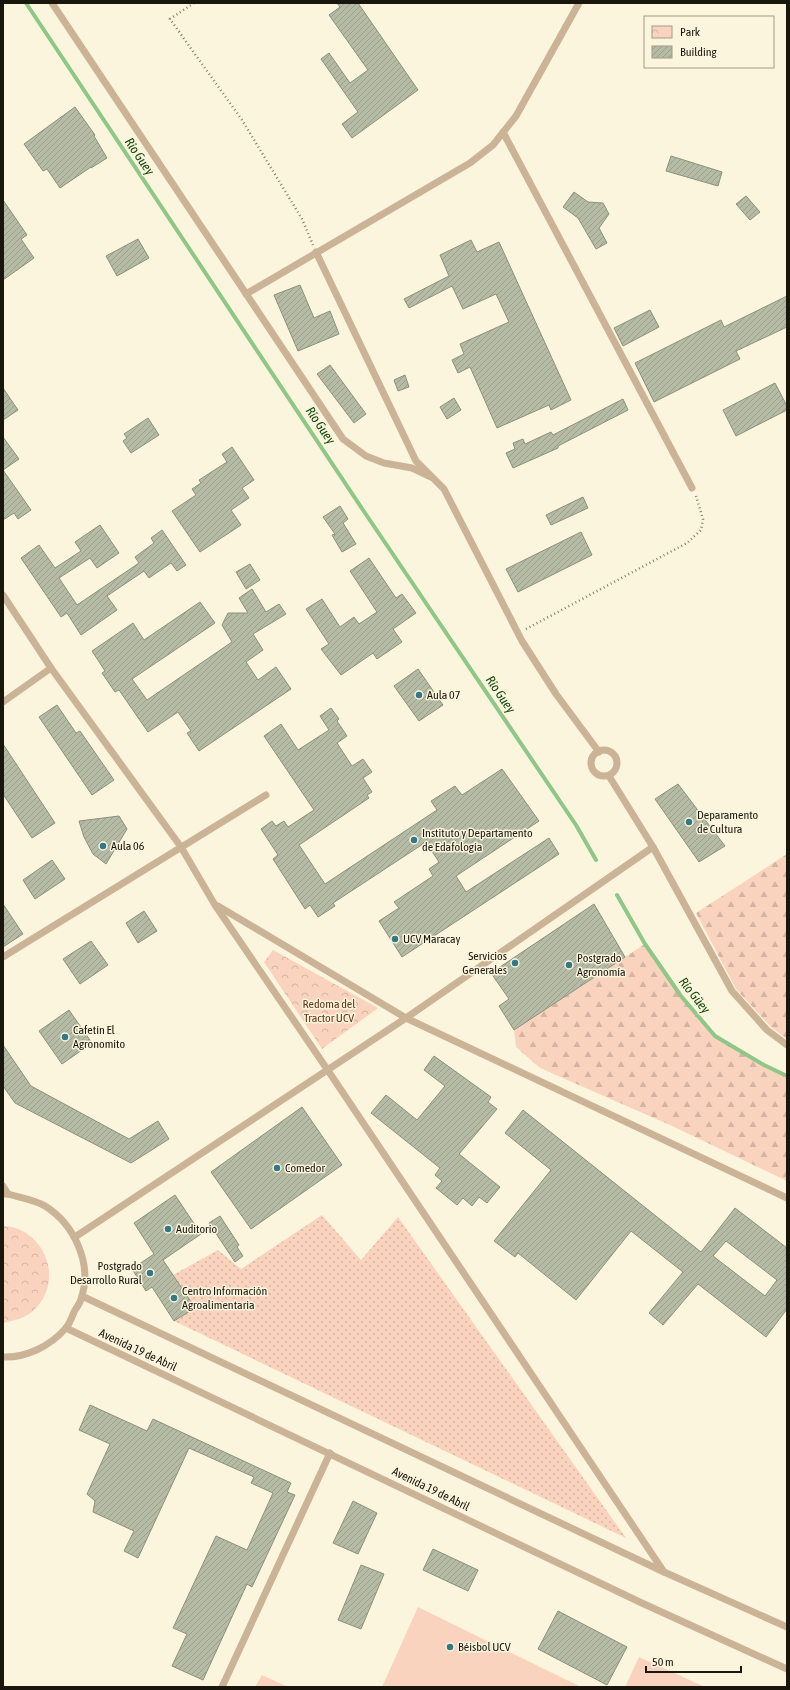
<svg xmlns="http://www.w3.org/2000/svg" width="790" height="1690" font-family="'Asap Condensed',sans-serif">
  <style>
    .grass { fill: url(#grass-dots) }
    .forest { fill: url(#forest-firs) }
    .park { fill: url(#park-crowns) }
    .pitch { fill: #fad3bf }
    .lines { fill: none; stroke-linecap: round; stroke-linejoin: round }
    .stream { stroke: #8ec788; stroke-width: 4 }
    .building { fill: url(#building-hatch); stroke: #8c917b; fill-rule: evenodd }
    .path { stroke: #827e6e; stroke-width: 2.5; stroke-dasharray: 1 3; stroke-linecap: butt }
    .service { stroke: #cbb397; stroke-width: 7 }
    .poi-dot { fill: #337886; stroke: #fbf5dd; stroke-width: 1.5 }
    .labels { text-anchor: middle; stroke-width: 3; stroke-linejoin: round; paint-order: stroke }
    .poi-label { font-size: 12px; fill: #19160e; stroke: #fbf5dd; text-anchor: start }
    .park-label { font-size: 12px; fill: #653417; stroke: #fbf5dd }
    .street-label { font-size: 12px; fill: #19160e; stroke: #fbf5dd }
    .water-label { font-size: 13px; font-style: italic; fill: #0f4a0c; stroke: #fbf5dd }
  </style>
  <defs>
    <pattern id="grass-dots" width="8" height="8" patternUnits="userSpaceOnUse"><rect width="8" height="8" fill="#fad3bf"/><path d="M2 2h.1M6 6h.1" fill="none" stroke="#d6b4a3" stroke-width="1.8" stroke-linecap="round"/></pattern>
    <pattern id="forest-firs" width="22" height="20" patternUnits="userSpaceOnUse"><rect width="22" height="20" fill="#fad3bf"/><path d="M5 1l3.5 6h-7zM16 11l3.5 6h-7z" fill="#d6b4a3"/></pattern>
    <pattern id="park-crowns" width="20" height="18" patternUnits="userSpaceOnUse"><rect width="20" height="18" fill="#fad3bf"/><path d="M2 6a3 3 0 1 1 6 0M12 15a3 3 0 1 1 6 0" fill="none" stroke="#d6b4a3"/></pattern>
    <pattern id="building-hatch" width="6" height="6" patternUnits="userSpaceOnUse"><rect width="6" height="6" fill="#b5bba4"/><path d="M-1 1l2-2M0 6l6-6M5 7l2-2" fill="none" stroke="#9ba08c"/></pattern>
  </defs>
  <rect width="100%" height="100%" fill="#fbf5dd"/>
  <path class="grass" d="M322,1215l39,45 37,-43 228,321 -452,-217 21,-13 -22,-33 45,-25 23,19z"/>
  <g class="forest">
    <path d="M787,854v185l-16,-12 -35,-38 -40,-76z"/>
    <path d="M645,944l36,52 34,40 49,29 23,11v105l-117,-56 -130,-57 -24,-21 -2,-17z"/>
  </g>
  <g class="park">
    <path d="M273,950l105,58 -56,41 -58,-87z"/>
    <path d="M3,1226c8,0 17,3 23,7 26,17 32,54 8,77 -8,8 -19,10 -30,13z"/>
  </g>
  <g class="pitch">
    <path d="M418,1607l163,80h-199z"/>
    <path d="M639,1657l66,30h-80z"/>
    <path d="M262,1675l26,12h-33z"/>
  </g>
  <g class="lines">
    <g class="stream">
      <path d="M26,3l337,507 213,315 20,35"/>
      <path d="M617,895l28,49 36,52 34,40 49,29 23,11"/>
    </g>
  </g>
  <g class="building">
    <path d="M337,3h21l60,87 -66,48 -10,-14 16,-12 -37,-53 8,-6 21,30 18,-13 -39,-55 11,-8z"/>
    <path d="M75,107l20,28 -1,1 13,22 -16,10v-1l-31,21 -13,-19 -4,2 -19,-27z"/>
    <path d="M671,156l51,16 -4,14 -52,-15z"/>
    <path d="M574,192l14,10 15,1 6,11 -10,14 8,15 -11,6 -18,-31 -15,-11z"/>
    <path d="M746,196l14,16 -10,8 -14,-16z"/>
    <path d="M3,200l24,35 -6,4 13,19 -31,22z"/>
    <path d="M138,239l11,19 -32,18 -11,-20z"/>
    <path d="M471,240l6,12 22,-10 72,158 -20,10 -2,-5 -52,23 -27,-61 -12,6 -6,-13 12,-6 -4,-10 49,-22 -13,-28 -33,15 -11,-23 -43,22 -5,-9 45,-23 -9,-21z"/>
    <path d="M300,285l14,33 16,-7 9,23 -41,17 -24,-56z"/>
    <path d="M787,296v31l-51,24 4,8 -86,43 -19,-39 86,-43 3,7z"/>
    <path d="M650,310l9,17 -36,19 -9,-18z"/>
    <path d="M330,365l36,49 -12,9 -37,-49z"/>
    <path d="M405,375l4,12 -11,4 -4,-11z"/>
    <path d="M775,383l12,23v4l-51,26 -13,-26z"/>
    <path d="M3,388l15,22 -15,10z"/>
    <path d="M454,398l7,12 -14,9 -7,-12z"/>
    <path d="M623,399l5,11 -70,36v2l-45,20 -7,-15 9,-4 -2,-6 10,-4 2,5 26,-12 2,3z"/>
    <path d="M148,418l11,17 -28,18 -8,-12 4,-3 -3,-4z"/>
    <path d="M3,437l16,22 -16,11 28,40 -13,9 -4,-6 -11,7z"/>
    <path d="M232,447l22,33 -12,8 7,10 -18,12 10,15 -41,27 -28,-41 24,-16 -4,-6 9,-6 -2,-3 28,-18 -5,-8z"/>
    <path d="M583,497l5,11 -37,17 -5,-10z"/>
    <path d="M340,506l8,13 -5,4 13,21 -14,8 -10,-17 3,-1 -12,-17z"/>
    <path d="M100,525l19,28 -22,15 -7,-10 -31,20 18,27 62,-42 -4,-6 19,-14 -3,-5 11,-8 24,35 -9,6 -6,-8 -22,15 -5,-7 -37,25 10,14 -36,25 -14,-22 -6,4 -40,-59 18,-13 16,23 26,-17 -6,-9z"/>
    <path d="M581,532l11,23 -74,37 -12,-23z"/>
    <path d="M369,558l27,40 6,-4 14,19 -23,16 9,13 -25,17 -4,-6 -32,22 -20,-26 8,-5 -23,-35 16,-10 18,28 14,-10 5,7 18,-12 -27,-41z"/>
    <path d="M250,564l10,16 -14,9 -10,-17z"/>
    <path d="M252,589l14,23 13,-8 7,10 -33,20 10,16 -17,12 12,18 18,-13 15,22 -92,62 -12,-18 4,-2 -13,-19 -30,20 -29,-42 -4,2 -13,-19 3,-2 -13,-20 41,-28 11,17 56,-38 15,21 -83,56 15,21 85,-58 -10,-17 6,-12h20l-9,-15z"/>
    <path d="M418,669l25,36 -24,16 -25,-35z"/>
    <path d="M57,705l19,28 4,-2 34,49 -22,15 -53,-78z"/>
    <path d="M331,708l8,11 -2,2 10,15 -10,7 15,23 11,-7 9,13 -9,6 9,14 -5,3 2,3 -70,47 26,39 112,-74 -6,-9 24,-15 7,9 40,-26 37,52 -83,55 10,16 83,-54 10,16 -157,103 -23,-36 20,-13 -5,-6 39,-26 -4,-7 10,-7 -13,-20 -93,61 2,3 -17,11 -8,-12 -5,4 -32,-50 5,-4 -17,-26 11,-8 4,5 8,-5 4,6 26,-17 -50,-74 17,-12 17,26 31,-20 -9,-14z"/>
    <path d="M3,744l52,79 -23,15 -29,-44z"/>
    <path d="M678,784l47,62 -26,16 -44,-63z"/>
    <path d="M119,816l8,13 -21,35 -13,-10 -9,-17 -5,-16z"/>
    <path d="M52,860l13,19 -30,20 -12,-19z"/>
    <path d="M3,904l20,30 -20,13z"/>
    <path d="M594,904l31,53 -111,73 -15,-24 10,-7 -18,-26z"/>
    <path d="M144,911l13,20 -19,12 -12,-20z"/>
    <path d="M91,941l17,24 -28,19 -17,-25z"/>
    <path d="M69,1010l23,33 -30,21 -23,-33z"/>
    <path d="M3,1045l28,41 98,53 29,-18 11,18 -38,24 -116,-60 -12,-17z"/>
    <path d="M434,1056l57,41 -3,5 9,7 -38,45 41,33 -13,16 -8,-6 -7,9 -9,-8 -6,7 -21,-17 6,-7 -7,-6 5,-7 -69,-55 15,-18 31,25 28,-34 -21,-16z"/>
    <path d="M302,1107l40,58 -91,64 -40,-57z"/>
    <path d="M523,1110l178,142 34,-44 52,40v61l-21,28 -68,-53 -35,41 -14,-12 34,-41 -52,-41 -55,69 -58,-47 -3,4 -21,-16 57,-71 -46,-37zM726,1241l51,39 -12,16 -52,-40z"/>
    <path d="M175,1195l26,39 -38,26 32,48 -21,13 -22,-34 -6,4 -14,-22 22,-15 -20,-31z"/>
    <path d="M220,1216l19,29 -2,2 6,9 -8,6 -26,-39z"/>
    <path d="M90,1405l57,26 6,-12 138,64 -4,9 8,3 -43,92 -5,-3 -44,96 -31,-14 15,-32 -14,-6 43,-92 31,14 26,-57 -22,-10 3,-6 -65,-29 -51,110 -14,-7 10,-20 -41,-19 2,-11 -8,-7 23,-50 -31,-14z"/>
    <path d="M353,1501l24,12 -19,41 -25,-11z"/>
    <path d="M433,1549l45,21 -10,21 -45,-21z"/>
    <path d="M361,1565l23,9 -23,55 -23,-9z"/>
    <path d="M558,1611l69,36 -20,38 -69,-36z"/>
  </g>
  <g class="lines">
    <g class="path">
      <path d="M194,3l-24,16 72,101 60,99 11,26"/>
      <path d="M526,629l161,-86 14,-13 2,-11 -7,-23"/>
    </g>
    <g class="service">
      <path d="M52,3l291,436 23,17 18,7 28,5 19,9"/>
      <path d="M503,132l189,356"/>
      <path d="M316,252l100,209 28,28 78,152 34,53 43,58"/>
      <path d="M246,294l224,-131 23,-18 23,-29 63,-113"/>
      <path d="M3,595l48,73 130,179 34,58 112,164 337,503"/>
      <path d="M3,702l48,-34"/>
      <circle cx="604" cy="763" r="13"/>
      <path d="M609,776l44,71 79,144 35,39 20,15"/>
      <path d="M218,906l188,112 381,180"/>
      <path d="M3,957l263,-162"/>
      <path d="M3,1186l5,8"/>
      <path d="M3,1194h5c10,3 28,6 37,12 29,18 47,57 37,90 -1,5 -4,10 -7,14 -3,6 -5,14 -10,19 -15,17 -39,29 -62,28"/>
      <path d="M75,1237l331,-219 247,-171"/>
      <path d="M82,1296l582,276 123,55"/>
      <path d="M66,1328l578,276 143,65"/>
      <path d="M222,1687l108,-234"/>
    </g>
  </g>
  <g class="poi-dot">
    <circle cx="419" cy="695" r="4"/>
    <circle cx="689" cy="822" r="4"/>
    <circle cx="414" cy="840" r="4"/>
    <circle cx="103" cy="846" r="4"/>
    <circle cx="395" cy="939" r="4"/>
    <circle cx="515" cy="963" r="4"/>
    <circle cx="569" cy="965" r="4"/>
    <circle cx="65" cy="1037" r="4"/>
    <circle cx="277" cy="1168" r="4"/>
    <circle cx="168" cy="1229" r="4"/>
    <circle cx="150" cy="1273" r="4"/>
    <circle cx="174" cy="1298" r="4"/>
    <circle cx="450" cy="1647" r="4"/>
  </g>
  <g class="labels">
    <g class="poi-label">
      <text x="427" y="699">Aula 07</text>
      <text x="697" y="819">Deparamento<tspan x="697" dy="14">de Cultura</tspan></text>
      <text x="422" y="837">Instituto y Departamento<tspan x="422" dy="14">de Edafología</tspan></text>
      <text x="111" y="850">Aula 06</text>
      <text x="403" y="943">UCV Maracay</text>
      <text x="507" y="960" text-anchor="end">Servicios<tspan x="507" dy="14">Generales</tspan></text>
      <text x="577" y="962">Postgrado<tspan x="577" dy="14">Agronomía</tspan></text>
      <text x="73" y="1034">Cafetín El<tspan x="73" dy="14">Agronomito</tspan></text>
      <text x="285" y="1172">Comedor</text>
      <text x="176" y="1233">Auditorio</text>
      <text x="142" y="1270" text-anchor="end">Postgrado<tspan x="142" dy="14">Desarrollo Rural</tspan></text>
      <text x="182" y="1295">Centro Información<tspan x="182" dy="14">Agroalimentaria</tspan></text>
      <text x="458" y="1651">Béisbol UCV</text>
    </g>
    <g class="park-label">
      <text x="329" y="1008">Redoma del<tspan x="329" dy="14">Tractor UCV</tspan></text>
    </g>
    <g class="street-label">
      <text transform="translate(138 1350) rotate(25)" y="4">Avenida 19 de Abril</text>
      <text transform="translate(431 1489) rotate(26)" y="4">Avenida 19 de Abril</text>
    </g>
    <g class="water-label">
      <text transform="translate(140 156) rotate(56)" y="5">Río Guey</text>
      <text transform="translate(321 425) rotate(56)" y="5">Río Guey</text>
      <text transform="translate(501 694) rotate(56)" y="5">Río Guey</text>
      <text transform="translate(695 995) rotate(52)" y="5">Río Güey</text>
    </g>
  </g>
  <rect width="790" height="1690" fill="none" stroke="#19160e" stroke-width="8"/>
  <rect x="644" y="16" width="130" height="52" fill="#fbf5dd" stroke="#a19c8a"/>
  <rect x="652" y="26" width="20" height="12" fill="url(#park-crowns)" stroke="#a19c8a"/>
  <text x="680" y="36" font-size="12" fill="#19160e">Park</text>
  <rect x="652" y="46" width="20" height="12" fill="url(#building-hatch)" stroke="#a19c8a"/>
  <text x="680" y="56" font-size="12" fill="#19160e">Building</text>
  <path d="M646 1666v6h95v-6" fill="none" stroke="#19160e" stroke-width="2"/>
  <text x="652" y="1666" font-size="12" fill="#19160e" stroke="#fbf5dd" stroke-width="3" paint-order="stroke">50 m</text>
</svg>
